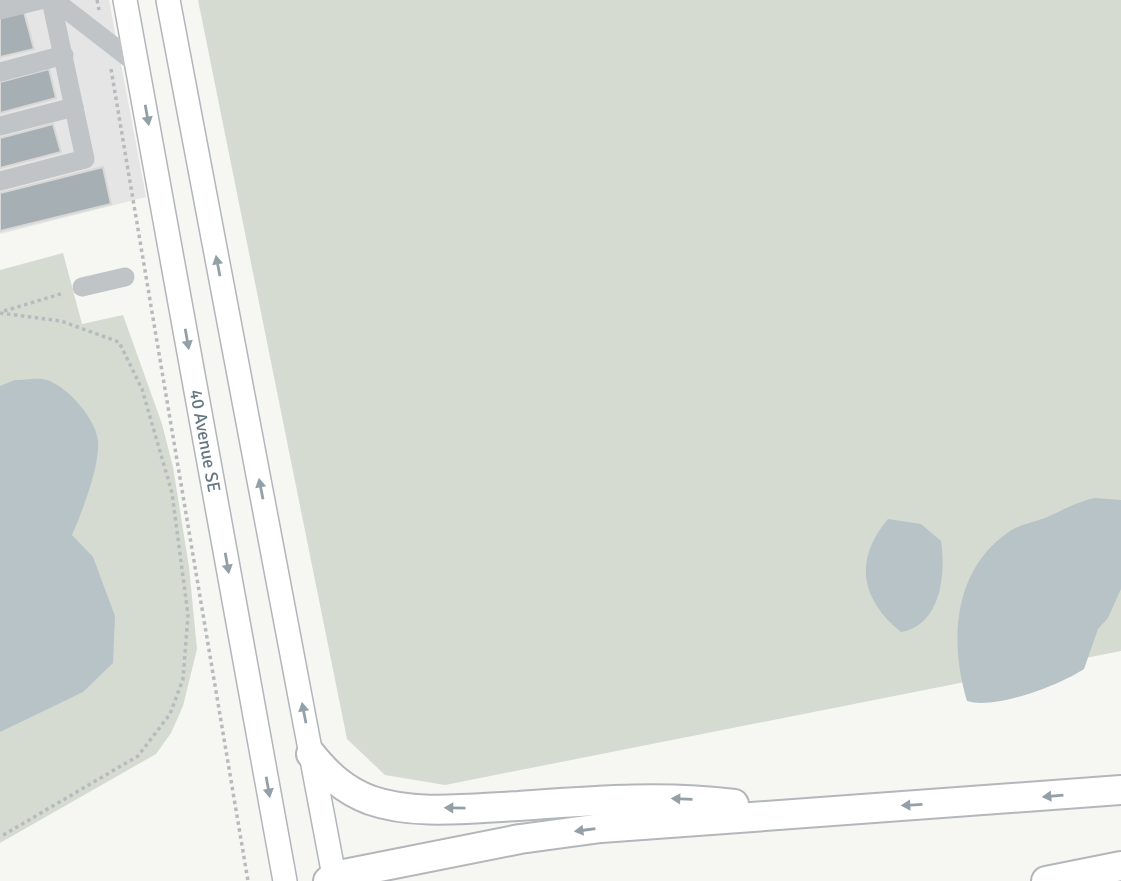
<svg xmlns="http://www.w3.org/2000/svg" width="1121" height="881" font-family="Signika,sans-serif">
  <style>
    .built { fill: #e4e5e4 }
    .green { fill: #d6dbd2 }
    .water { fill: #b7c3c7 }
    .building { fill: #a6afb4; stroke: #d8d8d6; stroke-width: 2 }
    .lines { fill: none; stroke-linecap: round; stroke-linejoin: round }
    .major-casing { stroke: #b1b6ba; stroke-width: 26 }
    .highway-casing { stroke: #b3b7ba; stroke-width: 32 }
    .path { stroke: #b8bbbd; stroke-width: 3.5; stroke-dasharray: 3.5 3.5; stroke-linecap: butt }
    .minor { stroke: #c0c4c7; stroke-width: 19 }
    .major { stroke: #fff; stroke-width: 23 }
    .highway { stroke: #fff; stroke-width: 28 }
    .oneway { fill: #94a0a8 }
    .labels { text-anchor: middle; stroke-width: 7; stroke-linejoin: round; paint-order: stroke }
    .street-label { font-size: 18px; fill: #667883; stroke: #fff }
  </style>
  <rect width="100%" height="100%" fill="#f6f6f3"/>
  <path class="built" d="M0,0h109l37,197 -146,37z"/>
  <g class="green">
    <path d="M198,0h923v651l-676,134 -60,-10 -38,-36z"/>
    <path d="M63,253l19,71 41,-9 39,109 11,43 16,100 8,82 -14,57 -12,27 -15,21 -156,89v-573z"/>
  </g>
  <g class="water">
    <path d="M15,380c10,0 23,-3 32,0 21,7 49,39 51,61 2,25 -16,71 -26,94l21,22 22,59 -2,47 -30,29 -83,40v-346z"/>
    <path d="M1095,498l26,2v89l-13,29 -10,11 -14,40c-24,16 -89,41 -117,32 -18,-60 -14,-132 43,-170 11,-7 24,-9 35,-13 18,-8 31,-16 50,-20z"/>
    <path d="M888,519l33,5 20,17c5,33 0,84 -40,91 -40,-32 -48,-72 -13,-113z"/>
  </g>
  <g class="building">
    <path d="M24,12l10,37 -34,8v-39z"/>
    <path d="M49,69l7,29 -56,15v-31z"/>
    <path d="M53,124l8,28 -61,16v-30z"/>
    <path d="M103,167l8,37 -111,27v-38z"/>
  </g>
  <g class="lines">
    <g class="major-casing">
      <g id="major">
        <path id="s1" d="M125,0l160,881"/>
        <path d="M168,0l167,881"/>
      </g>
    </g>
    <g class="highway-casing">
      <g id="highway">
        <path d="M311,754c17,21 33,36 59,46 45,16 102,8 149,6 72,-5 143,-11 215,-2"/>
        <path d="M328,881l6,-5 186,-37 81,-11 520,-38"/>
        <path d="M1046,881l75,-15"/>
      </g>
    </g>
    <g class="path">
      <path d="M97,0l2,10"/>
      <path d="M111,69l137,812"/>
      <path d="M4,311l60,-18"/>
      <path d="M0,313l61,8 58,21 23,47 30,104 16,122 -5,64 -13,35 -32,42 -138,81"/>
    </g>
    <g class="minor">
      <path d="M54,0l84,65"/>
      <path d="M0,10l40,-10"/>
      <path d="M0,72l64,-17"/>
      <path d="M0,126l74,-19"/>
      <path d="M0,181l85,-22 -34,-159"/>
      <path d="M82,287l43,-10"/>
    </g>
    <use href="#major" class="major"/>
    <use href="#highway" class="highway"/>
  </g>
  <defs><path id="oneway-solid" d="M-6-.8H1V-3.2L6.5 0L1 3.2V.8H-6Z" transform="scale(1.75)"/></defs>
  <g class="oneway">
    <use href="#oneway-solid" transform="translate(147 115) rotate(80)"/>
    <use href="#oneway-solid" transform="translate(218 266) rotate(-101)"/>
    <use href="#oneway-solid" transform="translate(187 339) rotate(80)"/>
    <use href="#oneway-solid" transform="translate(261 489) rotate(-101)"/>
    <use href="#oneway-solid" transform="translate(227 563) rotate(80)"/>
    <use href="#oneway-solid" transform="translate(304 713) rotate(-101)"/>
    <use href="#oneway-solid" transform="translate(268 787) rotate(80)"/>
    <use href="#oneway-solid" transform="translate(1053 796) rotate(175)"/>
    <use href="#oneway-solid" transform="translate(682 799) rotate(-178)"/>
    <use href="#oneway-solid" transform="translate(912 805) rotate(177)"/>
    <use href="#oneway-solid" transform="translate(455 808) rotate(-179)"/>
    <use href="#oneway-solid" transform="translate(585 830) rotate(172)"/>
  </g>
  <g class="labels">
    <g class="street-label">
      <text dy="6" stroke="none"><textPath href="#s1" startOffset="448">40 Avenue SE</textPath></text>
    </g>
  </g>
</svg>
